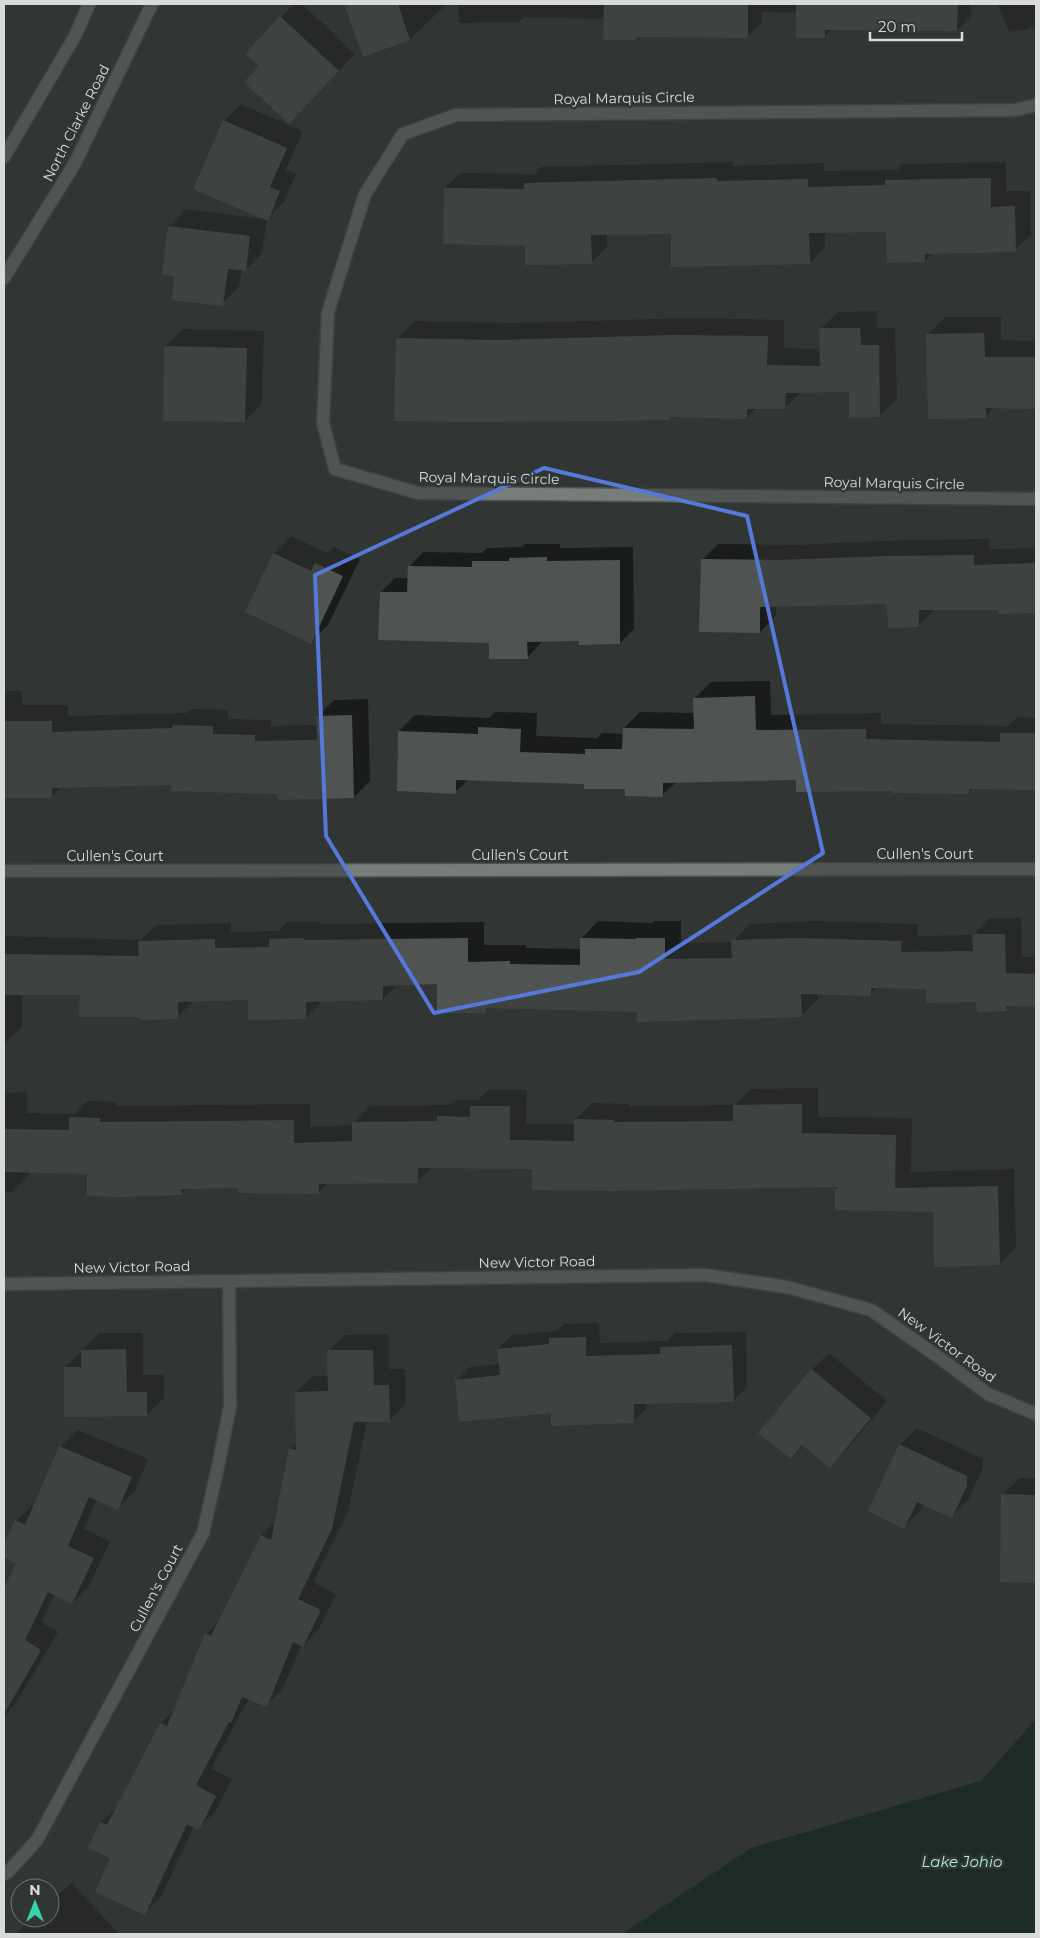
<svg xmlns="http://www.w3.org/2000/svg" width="1040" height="1938" font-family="Montserrat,sans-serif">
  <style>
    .water { fill: #032117 }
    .shadow { fill: #0007 }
    .building { fill: #4f5452 }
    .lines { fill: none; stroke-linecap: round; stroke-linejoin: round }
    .minor-casing { stroke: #4e5250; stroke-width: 15 }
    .tertiary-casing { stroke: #4e5250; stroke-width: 15 }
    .minor { stroke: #777d7b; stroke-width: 12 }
    .tertiary { stroke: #777d7b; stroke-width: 12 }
    .marked { fill: none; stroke: #5578d9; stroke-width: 4; stroke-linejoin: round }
    .labels { text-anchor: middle; stroke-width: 5; stroke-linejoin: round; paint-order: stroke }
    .street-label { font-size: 14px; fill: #d8dbda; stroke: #313533 }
    .water-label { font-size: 15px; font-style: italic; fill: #a7efd3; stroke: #313533 }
  </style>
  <rect width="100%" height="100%" fill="#313533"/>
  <path class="water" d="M1036,1719v215h-414l129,-86 230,-67z"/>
  <g class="shadow">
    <path d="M294,4h8l53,50 -49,51 -60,-52z"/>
    <path d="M345,4h100v2l-35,33 -46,16z"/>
    <path d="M458,4h513v12l-14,14 -124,-2 -9,9 -27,-24 -35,-1v10l-14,14h-110l-3,3 -30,-20 -81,-2 -5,5 -60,1z"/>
    <path d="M998,4h38v22l-12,4 -15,2z"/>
    <path d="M241,104l62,27 -17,39 10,4 -12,28 -17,17 -5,34 -17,17h-3l-3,17 -17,17 -46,-29 -7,-48 17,-18 77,10 -39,-98z"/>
    <path d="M733,162v4l91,-3v8l73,-1 5,-6 104,-2v29h24l1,44 -16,15 -82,2 -8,9 -38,-31 -62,1v16l-15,16 -138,-31 -65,1v14l-16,16 -65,-18 -81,-57 16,-15 74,1 6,-7z"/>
    <path d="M877,311v17h18l2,71 -18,17 -28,-25 -50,1 -16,16h-29l-10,10 -74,-2 -3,2 -271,-80 17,-17 100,2 175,-5 94,2v28l37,1 -1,-20 18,-17z"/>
    <path d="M945,317h56v23l35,1v67l-41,-1 -10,10 -57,-83z"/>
    <path d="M182,329l82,2 -2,73 -17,17 -80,-74z"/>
    <path d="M291,536l36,17 7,-6 26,12 -32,66 -17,17 -65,-31 28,-58z"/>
    <path d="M989,539v10l47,-1v81l-1,-17 -36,-4 -65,2 -16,16 -29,-23 -113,3v10l-16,16 -58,-72 16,-16 77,1 109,-5z"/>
    <path d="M525,544h35v4l73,-1 1,82 -14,14 -40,-4 -39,1v3l-14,15 -146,-66 14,-14h14v-11l14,-15 59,1 5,-5 35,-1z"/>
    <path d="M770,681l1,34 110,-2v11l127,2 9,-9 19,1v71l-63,-1 -4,4 -75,-2 -97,-11 -121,3 -14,13 -35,-7 -41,-6 -117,-3 -14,13 -56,-61 16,-16 74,3 6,-6 42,1 -1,23 61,2 5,-5 22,1v-6l16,-16 55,1v-15l16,-16z"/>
    <path d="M4,691h18v14h46v11l119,-3 3,-4 38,1v9l43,1v6l47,-1v-9l16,-16 34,-1 2,82 -16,16 -182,-13 -110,2 -11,11h-47z"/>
    <path d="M990,918h31l1,39h14v49l-25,-1 -5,5 -79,-22 -49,-1 -8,7 -53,-1 1,6 -17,17 -312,-9 -4,4 -47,-28 -40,1 -15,15 -60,1 -17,17 -57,-18 -54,1 -18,17 -36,-1 -60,-23 -59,1v33l-18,17v-108l137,4 15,-15 75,-2v9l48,-1 8,-9h33v2l164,-2v23h42v3l55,1 1,-11 16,-17 54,2 2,-2h27v22l52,-1 16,-18 67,-3 102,3 -1,12 56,-1z"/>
    <path d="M818,1088v29l94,1 -1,54 103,-3 2,78 -16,17 -66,-53 -97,-21 3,-4 -307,-18 -101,-1 -14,14 -90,1 -10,11 -78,-6 -53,1 -6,6 -92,-21 -60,-1v3l-16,17h-9v-99l23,-1v21l47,1 13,-13 29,1v4l194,-2v23l44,-2v-2l16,-17 80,-1 5,-5h23l10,-10h39l-1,34h49v-4l17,-17 38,1v2l105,-1 16,-16z"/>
    <path d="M599,1323l1,20 67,-2 8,-8 71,-1 1,55 -14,14 -86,2v5l-14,14 -81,-10 -96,-31 14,-14 30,-3 -2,-15 14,-14 45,-4 7,-7z"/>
    <path d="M99,1333h44v42h21v23l-17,17 -82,-47z"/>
    <path d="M389,1334v35h16l1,35 -17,17h-22l-19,91 -35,70 23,12 -17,35 -16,17 -2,-1 -18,44 -17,16 -16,-7 -7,11 -32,60 21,10 -17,33 -17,16 -4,-2 -33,71 -17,16 -32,-55 -11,-36 17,-16 43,-83 14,-13 31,-76 14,-14 42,-85 14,-14 14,-72 7,-7 -1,-50 17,-16h16l-1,-25 17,-16z"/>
    <path d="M829,1353l58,48 -40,48 -17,17 -26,-21 -13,13 20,-88z"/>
    <path d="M917,1428l66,31v9l-15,32 -17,17 -27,-13 -3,6 -17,17 -4,-82z"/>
    <path d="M77,1430l71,29 -13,32 -17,17 -21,-9 -13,30 26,12 -21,45 -17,17 -17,-9 -14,28 17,10 -43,72 -11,12v-109l4,-7 -4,-2v-7l14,-29 -14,-7v-9l12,-25 17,-17 2,1 25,-58z"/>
    <path d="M1020,1478h16v103h-34v-86z"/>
    <path d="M72,1883l47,51h-103l16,-16h18v-16z"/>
  </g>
  <g class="building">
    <path d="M344,4h54l12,36 -47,17z"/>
    <path d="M604,4h144v34l-112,-1v3h-33z"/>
    <path d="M796,4h162l-1,27 -132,-1v8h-29z"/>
    <path d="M280,16l59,55 -50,53 -45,-42 15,-16 -14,-12z"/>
    <path d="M223,120l64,28 -17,39 10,4 -12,30 -75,-32z"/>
    <path d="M717,178v3l91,-2v8l77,-2v-5l106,-2v29l24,-1 1,46 -91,2v8l-38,1 -1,-31 -77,1 1,31 -139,3v-33l-80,1 1,29 -67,1v-19l-82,-2 1,-56 80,1v-6z"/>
    <path d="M168,226l82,10 -4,35 -18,-2 -5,37 -51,-6 2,-24 -12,-1z"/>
    <path d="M819,328h41l1,17h18l1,72 -31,1v-26l-63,1 -1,16h-38v10l-77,-2v3l-59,1 -151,1 -66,-1 2,-83 101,2 175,-5 96,1 -1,29 53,1z"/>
    <path d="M984,333l1,24h51v52l-50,-1v10l-58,1 -2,-85z"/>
    <path d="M164,346l83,2 -2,74 -82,-1z"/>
    <path d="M273,553l38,18 4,-8 28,13 -32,68 -66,-32z"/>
    <path d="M974,555v10l62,-2v50l-38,1v-4h-79v17l-31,1 -1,-24 -127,3v26l-61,-1 2,-73 77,1 109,-4z"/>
    <path d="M547,557v4l73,-1v84l-41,1v-4l-52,1 1,17h-39v-16l-111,-3 2,-48h27l1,-26 64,1v-6h37v-3z"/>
    <path d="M755,696l1,34 110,-1v10l134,3v-9h36v57l-67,-1v5l-76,-1v-2l-97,1v-12l-133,3v14l-38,-1v-7h-41v-5l-128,-4v14l-59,-3 1,-60 80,3v-7l43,2 -1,23 65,2v-5h37l1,-21 71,1 -1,-31z"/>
    <path d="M352,715l2,83 -76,2 -1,-6 -106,-3v-6l-119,3v10h-48v-77h48v11l120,-4 1,-3 40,1v8l42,1v6l62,-1 -1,-24z"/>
    <path d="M972,934h33l1,39 30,1v33l-30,-1 1,5 -30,1 -1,-10 -50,1v-14l-55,-1v8l-70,-2 1,23 -165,5v-10l-151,-4v5h-49v-29l-54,2v14l-77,2v17l-58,1v-20l-70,2v17l-38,1v-3h-61l1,-22h-76v-41l135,2 -1,-15 77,-2v9l54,-1v-8l35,-1v2l164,-2v24l42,-1v3l70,1v-27l56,1v-1h29v21l67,-1 -1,-18 68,-2 103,3 -1,11 72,-1z"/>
    <path d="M802,1104v29l94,2 -1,53 103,-2 2,79 -66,2 -1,-55 -98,-2v-21h3v-2l-225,4 -81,-1v-21l-114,-1v15l-99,1v10l-80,-1v-5l-58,1 1,6 -64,2 -31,-1v-22l-83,-2v-43l65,1v-13l31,1v4l194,-2v23l58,-2v-19l85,-1v-5l33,1v-11h40v34l64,1v-22l40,1v2l119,-1v-16z"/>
    <path d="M586,1337v19l74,-2v-7l72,-2 2,57 -100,2v19l-83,3v-13l-92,9 -4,-42 45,-5 -3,-26 52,-5v-6z"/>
    <path d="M126,1349l1,43h20v24l-83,1v-50h17v-17z"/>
    <path d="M327,1350h46l1,35h15l1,37h-36l-22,107 -34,70 23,11 -18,37 -10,-5 -26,65 -25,-10 -11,26 -2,-1 -33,63 20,11 -17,34 -12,-6 -42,91 -50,-23 15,-34 -22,-10 12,-26 7,3 53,-102 7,3 38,-93 6,3 50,-101 10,5 18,-92 7,2 -1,-58 33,-1z"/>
    <path d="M811,1369l60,49 -41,50 -28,-23 -11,14 -33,-26z"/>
    <path d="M899,1444l68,32v10l-15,32 -35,-16 -13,27 -36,-18z"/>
    <path d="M59,1446l73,31 -14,33 -29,-13 -21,49 26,12 -22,46 -24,-12 -23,48 16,10 -37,64v-126l12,-25 -12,-6v-13l11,-24 10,5z"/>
    <path d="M1001,1494l35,1v88l-36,-1z"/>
  </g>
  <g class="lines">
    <g class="minor-casing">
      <g id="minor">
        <path d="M1036,105l-20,5 -560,5 -53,19 -38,60 -37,118 -5,111 12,46 83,24 618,6"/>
        <path d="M4,871l1032,-2"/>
        <path d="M4,1284l701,-9 82,12 84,23 66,46 51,38 48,20"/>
        <path d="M4,1874l5,-3 28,-31 166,-307 15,-66 12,-61 -1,-125"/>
      </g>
    </g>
    <g class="tertiary-casing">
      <g id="tertiary">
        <path d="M4,157l71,-121 14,-32"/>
        <path d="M4,278l71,-115 77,-159"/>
      </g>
    </g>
    <use href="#minor" class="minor"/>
    <use href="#tertiary" class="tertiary"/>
  </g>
  <path d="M0 0H1040V1938H0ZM544,468l203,48 76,337 -184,119 -205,41 -108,-177 -11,-261z" fill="#313533" fill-opacity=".55" fill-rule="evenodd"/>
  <path class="marked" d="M544,468l203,48 76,337 -184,119 -205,41 -108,-177 -11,-261z"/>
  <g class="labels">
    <g class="street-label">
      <text transform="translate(624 98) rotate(-1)" y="5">Royal Marquis Circle</text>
      <text transform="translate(76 123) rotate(-63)" y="5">North Clarke Road</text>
      <text transform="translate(489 478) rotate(1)" y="5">Royal Marquis Circle</text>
      <text transform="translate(894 483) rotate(1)" y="5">Royal Marquis Circle</text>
      <text x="925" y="859">Cullen's Court</text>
      <text x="520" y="860">Cullen's Court</text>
      <text x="115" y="861">Cullen's Court</text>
      <text transform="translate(537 1262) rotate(-1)" y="5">New Victor Road</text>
      <text transform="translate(132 1267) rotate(-1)" y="5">New Victor Road</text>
      <text transform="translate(947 1345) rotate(36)" y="5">New Victor Road</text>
      <text transform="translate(156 1588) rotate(-62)" y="5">Cullen's Court</text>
    </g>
    <g class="water-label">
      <text x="962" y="1867">Lake Johio</text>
    </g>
  </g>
  <rect width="1040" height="1938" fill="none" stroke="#d8dbda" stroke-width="10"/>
  <g transform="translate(35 1903)"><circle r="24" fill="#313533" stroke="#747776"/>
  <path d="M0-4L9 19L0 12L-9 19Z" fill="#36d4a7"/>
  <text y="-8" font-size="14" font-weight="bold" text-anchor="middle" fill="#d8dbda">N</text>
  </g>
  <path d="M870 32v8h92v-8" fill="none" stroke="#d8dbda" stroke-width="2.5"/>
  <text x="878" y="32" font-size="15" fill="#d8dbda" stroke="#313533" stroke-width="4" paint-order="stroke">20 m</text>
</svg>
